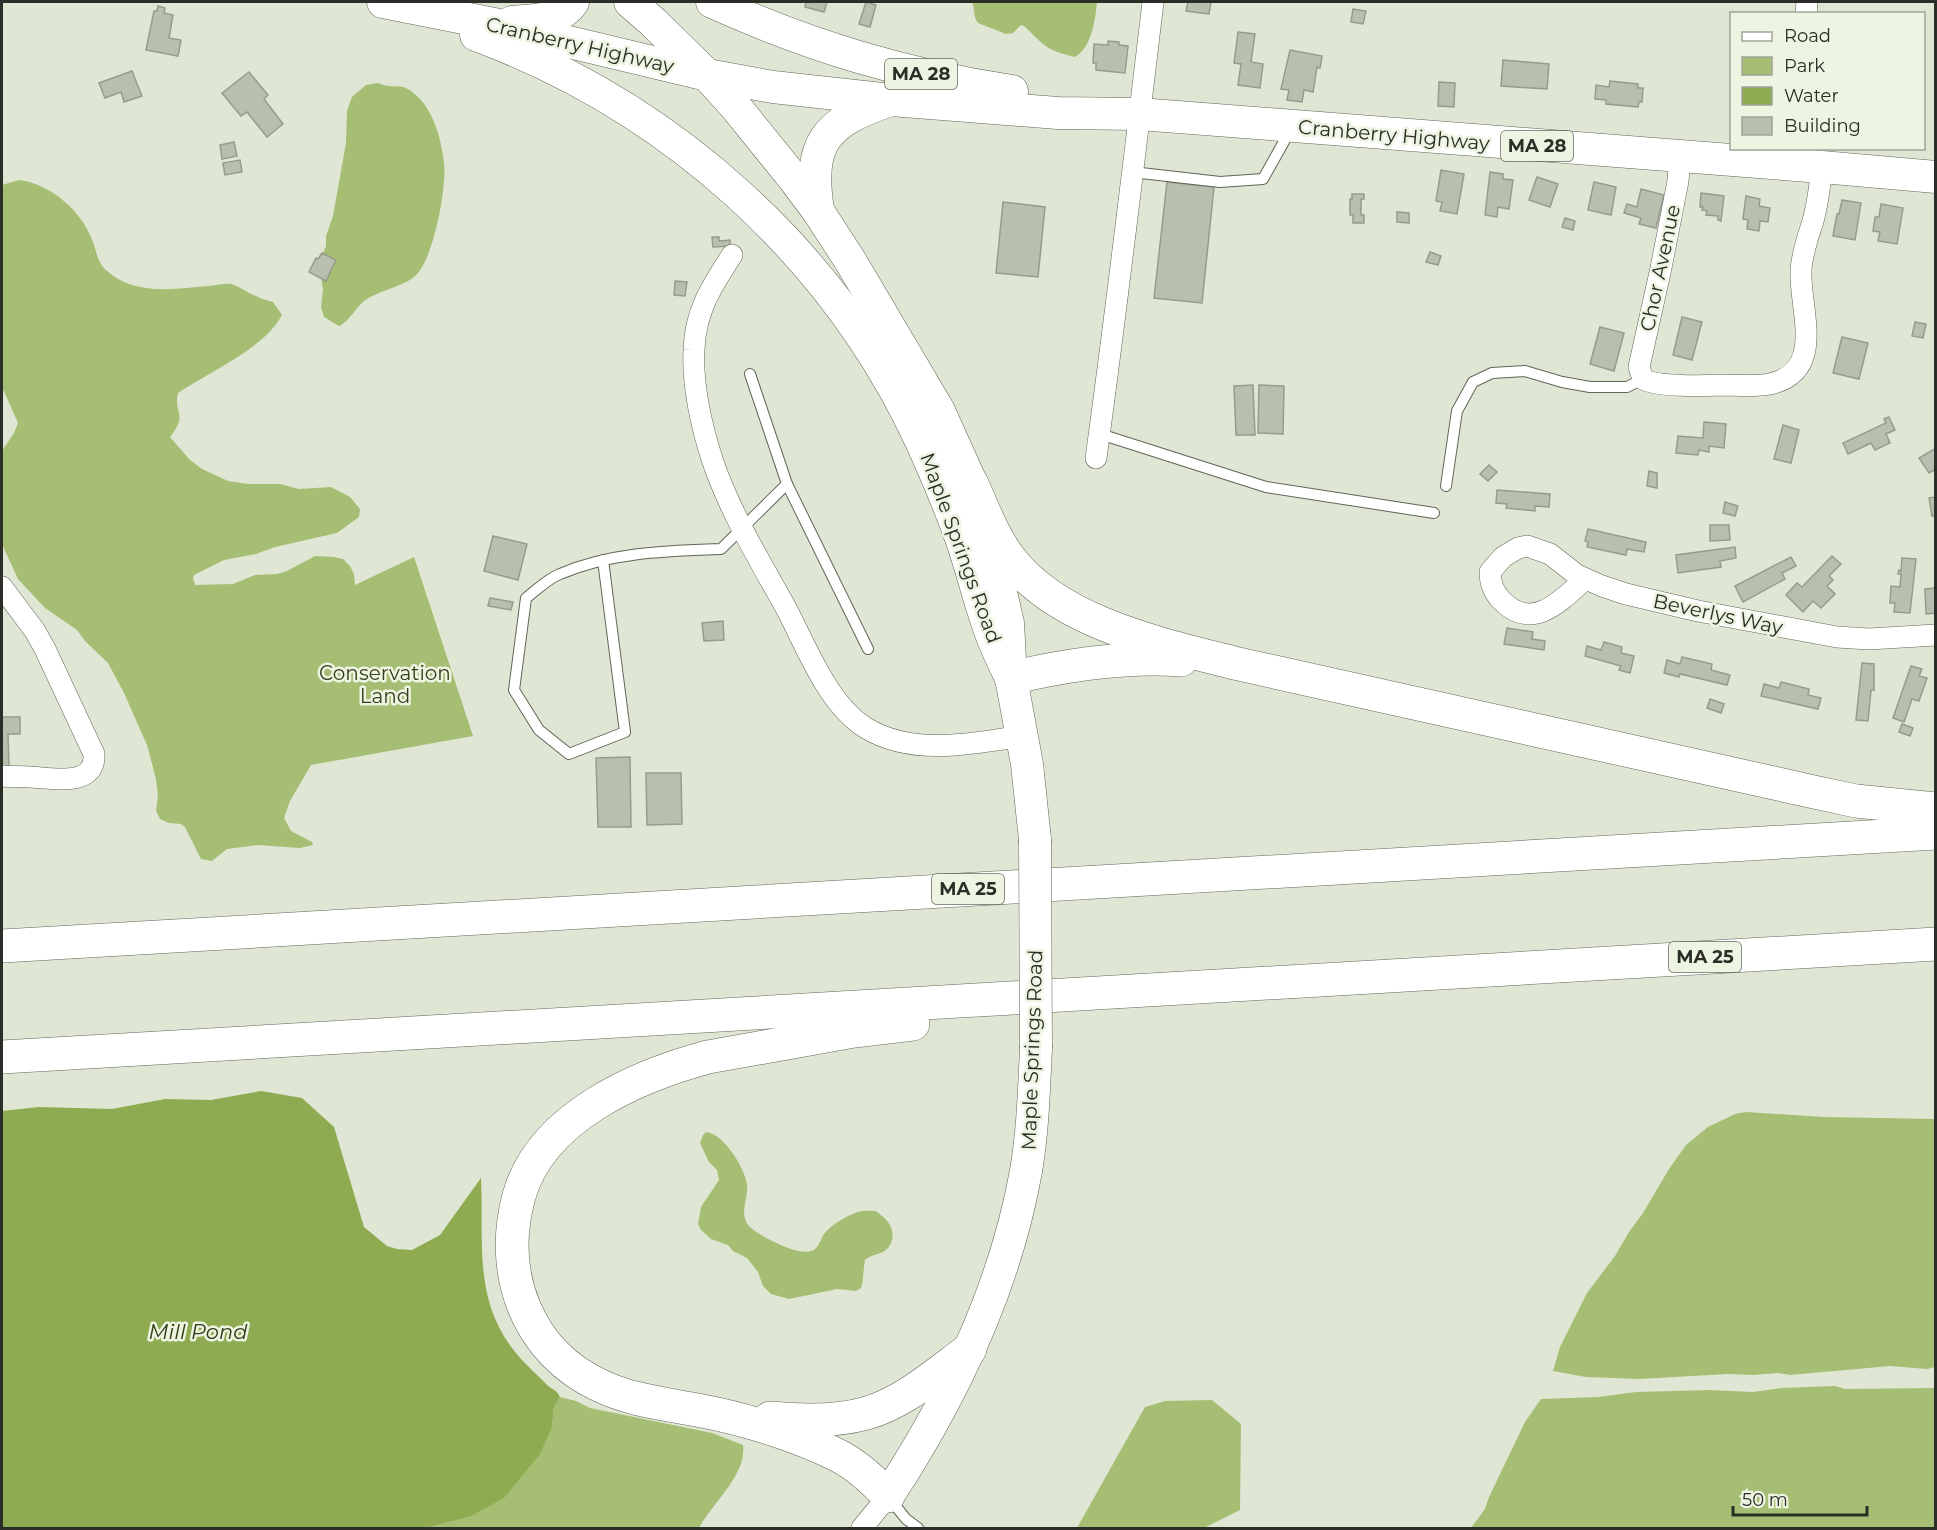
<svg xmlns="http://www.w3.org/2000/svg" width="1937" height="1530" font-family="Montserrat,sans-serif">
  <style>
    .green { fill: #a5be73 }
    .water { fill: #8eab51 }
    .building { fill: #b9bfae; stroke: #959c8b; stroke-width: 1.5 }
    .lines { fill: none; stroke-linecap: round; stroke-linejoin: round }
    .lane-casing { stroke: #606656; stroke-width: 12 }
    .street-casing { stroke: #606656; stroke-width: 22 }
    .primary-casing { stroke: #606656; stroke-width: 33 }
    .highway-casing { stroke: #606656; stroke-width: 34 }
    .lane { stroke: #fff; stroke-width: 10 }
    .street { stroke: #fff; stroke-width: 21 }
    .primary { stroke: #fff; stroke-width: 32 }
    .highway { stroke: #fff; stroke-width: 33 }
    .primary-bridge-casing { stroke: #606656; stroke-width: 33; stroke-linecap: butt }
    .primary-bridge { stroke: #fff; stroke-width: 32 }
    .labels { text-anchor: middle; stroke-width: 5; stroke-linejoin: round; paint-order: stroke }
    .shield { fill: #edf4e1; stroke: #65695f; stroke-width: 1.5 }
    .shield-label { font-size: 18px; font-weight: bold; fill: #2b2e27 }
    .street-label { font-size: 20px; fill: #2b2e27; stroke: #edf4e1 }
    .park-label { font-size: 20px; fill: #35411b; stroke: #edf4e1 }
    .water-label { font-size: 21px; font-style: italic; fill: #313d17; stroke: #edf4e1 }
  </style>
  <rect width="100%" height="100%" fill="#dfe6d4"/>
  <g class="green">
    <path d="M972,2h125c-2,18 -5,45 -22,55 -29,-7 -30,-11 -51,-31l-3,-1 -8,8 -7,1 -28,-11c-5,-6 -3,-15 -6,-21z"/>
    <path d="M378,83c18,8 22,-4 40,14 17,17 24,45 26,67 3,23 -11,99 -30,113 -14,11 -35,13 -50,24 -9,7 -14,20 -25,25l-15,-9 -3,-10 2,-17 -4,-27 7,-17v-10l7,-20 13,-73 1,-32 5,-14 14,-12z"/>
    <path d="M19,180c32,4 63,31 74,62 4,11 4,20 13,28 28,26 68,19 102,16 6,0 16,-3 23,-2 8,2 17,9 25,12 5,3 11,4 17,6l9,13c-17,33 -73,57 -104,78 -5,22 11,20 -8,44l20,23 12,9 26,12 20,3h32l19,5 32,-2 19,10 10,12 -1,8 -22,16 -62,14 -19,7 -32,6 -30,15 -1,3 2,7 38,-1 22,-9 22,-1 10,-3 28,-15 19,1 9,2 7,7 4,8 1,11 59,-28 59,179 -162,29 -21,36 -6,17 7,13 21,11 1,3 -13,3 -42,-3 -31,4 -15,12 -11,-2 -16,-32 -4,-3 -12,-1 -9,-4 -4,-8 2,-16 -2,-16 -9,-34 -23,-52 -16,-30 -23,-22 -8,-11 -32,-22 -27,-29 -16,-35v-93l12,-18 4,-10 -16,-36v-202z"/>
    <path d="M1746,1112l78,5 111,2v248l-8,2 -37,-3 -100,9 -12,-2 -25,2 -25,-1 -89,5 -53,-2 -33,-6 7,-24 27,-54 28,-37 14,-24 14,-19 26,-44 17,-24 22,-18 27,-13z"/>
    <path d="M706,1132c18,2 38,35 41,52 2,15 -10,31 4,44 11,9 50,30 63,22 5,-4 7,-11 10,-16 7,-9 22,-18 34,-22 5,-2 13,-1 18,-1 10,8 19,15 16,29 -1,5 -4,9 -9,12 -7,3 -12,3 -18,8 -2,10 -1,19 -4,28l-5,3 -19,-2 -48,10 -18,-5 -8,-8 -5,-14 -11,-14 -14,-7 -5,-6 -17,-6 -10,-9 -3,-6 3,-17 18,-27 -2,-10 -8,-8 -9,-19 3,-8z"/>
    <path d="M1835,1386l10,3 90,-1v140h-464l14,-19 4,-12 36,-75 16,-23 58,-2 37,-5 74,-2 43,2 28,-4z"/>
    <path d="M560,1397l16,4 14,7 122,25 31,12c4,30 -31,58 -44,83h-273l43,-11 83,-90 2,-20z"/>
    <path d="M1212,1400l29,24 -1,86 -36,18h-127l68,-121 20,-6z"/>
  </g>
  <path class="water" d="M261,1091l41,7 32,29 30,100 23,19 10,3 15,1 28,-15 41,-57c3,61 -8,118 31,170 10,14 24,25 35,37 6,5 10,5 13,12l-6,10 -2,20 -12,27 -36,44 -35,19 -43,11h-424v-417l37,-4 73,2 53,-10 46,1z"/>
  <g class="building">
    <path d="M806,2h21l-3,10 -19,-5z"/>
    <path d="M866,2l10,3 -6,22 -11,-3z"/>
    <path d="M1188,2h23l-2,12 -23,-3z"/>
    <path d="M158,6l7,2 -1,5 9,2 -4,23 12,2 -3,16 -32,-6 8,-39h3z"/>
    <path d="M1353,9l13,2 -3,13 -12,-2z"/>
    <path d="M1238,32l17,2 -4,28 12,2 -3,24 -22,-3 3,-21 -7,-1z"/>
    <path d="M1108,41l11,1v3l9,1 -3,27 -29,-3v-7h-3l1,-19 14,1z"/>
    <path d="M1290,50l32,6 -2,12 -3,-1 -4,25 -9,-2 -2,12 -15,-2 2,-10 -8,-1z"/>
    <path d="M1503,60l46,4 -2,25 -46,-3z"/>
    <path d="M132,71l10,25 -18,6 -3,-10 -16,6 -6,-15z"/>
    <path d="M249,72l19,23 -4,4 19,25 -16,13 -20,-25 -6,4 -19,-23z"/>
    <path d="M1610,81l28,3v4h5l-1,14h-3l-1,5 -32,-3v-4l-11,-1 1,-14 13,2z"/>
    <path d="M1439,82l16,1 -1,24 -16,-1z"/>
    <path d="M234,142l3,14 -15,3 -2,-14z"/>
    <path d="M240,160l2,12 -17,3 -2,-12z"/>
    <path d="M1441,170l23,4 -7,40 -17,-3 2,-9 -6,-1z"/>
    <path d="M1490,172l13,2v5l10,1 -4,29 -11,-2 -1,10 -12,-2z"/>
    <path d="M1537,177l21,7 -8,23 -21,-7z"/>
    <path d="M1167,182l47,5 -12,116 -48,-5z"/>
    <path d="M1594,182l22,5 -5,28 -23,-5z"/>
    <path d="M1641,189l23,6 -8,33 -17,-4 2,-6 -17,-5 3,-9 10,3z"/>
    <path d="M1701,193l23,3 -3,25 -3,-1v-4l-12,-1 1,-4 -5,-1 1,-3h-3z"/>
    <path d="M1352,194h12v5h-3v16h3v8h-11v-8h-3v-16h2z"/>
    <path d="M1746,196l14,3 -1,7 11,2 -2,14 -8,-1 -1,10 -12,-2 1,-9 -5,-1z"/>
    <path d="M1842,200l19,3 -6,37 -22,-4 4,-22h2z"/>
    <path d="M1003,202l42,5 -7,70 -42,-4z"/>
    <path d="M1881,204l22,4 -6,36 -19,-3 2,-9 -7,-1 2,-14h4z"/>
    <path d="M1397,212l12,1v10l-12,-1z"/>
    <path d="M1565,218l10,3 -2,9 -11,-3z"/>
    <path d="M712,237h7v4l11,-1v6l-17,1z"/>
    <path d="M1430,252l11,4 -3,9 -12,-3z"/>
    <path d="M322,253l14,7 -10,21 -17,-9 7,-14 2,1z"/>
    <path d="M675,281l12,1 -2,14 -11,-1z"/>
    <path d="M1682,317l20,5 -10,38 -19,-5z"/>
    <path d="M1915,322l11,2 -3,14 -11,-2z"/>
    <path d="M1600,327l24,6 -10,38 -24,-7z"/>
    <path d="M1842,337l26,6 -9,36 -26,-6z"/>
    <path d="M1253,385l2,50h-19l-2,-49z"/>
    <path d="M1259,385l25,1 -1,48 -25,-1z"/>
    <path d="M1889,417l6,13 -9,4 4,9 -15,7 -4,-7 -23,11 -5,-11 43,-20 -2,-4z"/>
    <path d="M1704,422l22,2 -2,24 -15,-2v6l-10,-2 -1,5 -22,-2 2,-17 25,2z"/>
    <path d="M1783,425l16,5 -8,33 -17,-4z"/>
    <path d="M1936,448v21l-7,4 -10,-15z"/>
    <path d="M1489,465l8,7 -9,9 -8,-7z"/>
    <path d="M1649,471l8,2v15l-10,-2z"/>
    <path d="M1497,490l53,4 -1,13 -14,-1v5l-29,-3 1,-4 -11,-1z"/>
    <path d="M1936,497v18l-4,1 -3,-18z"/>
    <path d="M1725,502l13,4 -3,10 -12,-3z"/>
    <path d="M1710,525h19l1,15 -20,1z"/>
    <path d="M1588,529l58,13 -2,10 -17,-3 -1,6 -39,-8 1,-5 -3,-1z"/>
    <path d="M493,536l34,8 -9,36 -34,-9z"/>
    <path d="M1735,547l1,11 -16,3 1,6 -43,6 -2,-18z"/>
    <path d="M1832,556l9,8 -12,12 4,4 -6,6 8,8 -14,14 -8,-7 -10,11 -17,-17 11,-12 5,4z"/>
    <path d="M1791,557l5,9 -14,7 3,6 -42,23 -8,-16z"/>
    <path d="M1902,558l14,1 -6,54 -16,-1 1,-9h-5l1,-17 9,1 1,-13h-3l1,-4 2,1z"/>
    <path d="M1936,588v25l-10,1 -1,-25z"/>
    <path d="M490,598l23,4 -2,8 -23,-4z"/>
    <path d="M723,621l1,19 -20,1 -2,-18z"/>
    <path d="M1507,628l26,4 -1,7 13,2 -1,9 -40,-6z"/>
    <path d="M1604,642l18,5 -1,6 13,3 -4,17 -11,-3 2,-4 -36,-10 2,-10 14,4z"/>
    <path d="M1682,657l30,7 -1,6 19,5 -3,10 -47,-11 -1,3 -15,-4 3,-13 13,4z"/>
    <path d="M1862,663l12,1v26h-3l-3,31 -12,-1z"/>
    <path d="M1911,666l11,3 -3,7 8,2 -8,23 -7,-2 -8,23 -11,-4z"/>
    <path d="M1781,682l28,7 -1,6 13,3 -3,11 -57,-13 3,-12 15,4z"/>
    <path d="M1710,699l14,5 -3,9 -14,-5z"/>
    <path d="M2,717h18v17h-12l1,33 -7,1z"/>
    <path d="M1902,724l11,4 -3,8 -11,-4z"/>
    <path d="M630,757l1,70h-33l-2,-69z"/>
    <path d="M646,773h35l1,51 -35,1z"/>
  </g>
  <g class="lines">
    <g class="lane-casing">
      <g id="lane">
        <path d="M1132,172l88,10 43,-3 28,-50"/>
        <path d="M1100,434l166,53 168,26"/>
        <path d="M787,484l81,165"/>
        <path d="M1446,486l11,-75 16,-29 19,-9 33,-2 37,11 28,5h37l16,-8"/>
        <path d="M603,560l22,172 -56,22 -30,-24 -25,-40 12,-92c11,-8 21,-19 34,-24 51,-22 107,-23 161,-25l66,-65 -37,-110"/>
        <path d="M890,1499l16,20 12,9"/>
      </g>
    </g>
    <g class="street-casing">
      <g id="street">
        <path d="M1806,14l1,-12"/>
        <path d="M1680,156l-2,25 -17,87 -22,99 4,12c13,8 60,7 77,6 16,0 35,2 50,-1 57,-13 29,-75 31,-114 1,-17 7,-33 12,-49 5,-18 7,-36 9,-54"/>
        <path d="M732,255c-20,31 -37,56 -38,95 -2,35 8,79 19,112 18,52 47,99 73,146 20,38 42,97 80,120 46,28 105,16 155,8"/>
        <path d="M1096,458c21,-152 39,-304 57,-456"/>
        <path d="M1585,579c-23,21 -52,53 -83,22 -8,-8 -12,-18 -12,-29l13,-15 15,-9 9,-2 23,8 27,21 25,11 24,8 72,17 139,26 32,2 67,-4"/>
        <path d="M2,587l33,44 10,18 49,105c2,34 -43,24 -64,23 -10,-1 -19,0 -28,-1"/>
        <path d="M862,1528l26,-32"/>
      </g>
    </g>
    <g class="primary-casing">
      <g id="primary">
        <path d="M383,2l111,22 213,51 66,12 118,13 167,13 81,1 683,53 114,10"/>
        <path d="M630,2l23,20 54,53 28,31 59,73 24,32 33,51 88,149 32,71 28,102 9,39 3,55 16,86 8,76"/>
        <path d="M712,2c98,44 193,73 300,89"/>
        <path d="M512,22c21,-2 49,-1 61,-20"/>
        <path d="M476,35c194,72 357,217 445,406 15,33 29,66 41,100 10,29 17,59 27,87 6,17 14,34 22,50"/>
        <path d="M818,211c-10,-68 6,-88 70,-110"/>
        <path d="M888,1496c65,-99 117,-208 138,-325 7,-41 8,-82 10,-123"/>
      </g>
    </g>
    <g class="highway-casing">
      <g id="highway">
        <path d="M971,482c12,26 22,55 40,78 49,63 149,84 223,103l580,129 42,9 80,8"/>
        <path d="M1011,678c55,-13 113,-22 170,-18"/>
        <path d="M2,946l1934,-113"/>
        <path d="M2,1057l1934,-113"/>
        <path d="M770,1418c32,3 66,4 97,-5 38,-11 71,-41 103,-64"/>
        <path d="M888,1496c-14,-15 -30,-30 -49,-40 -39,-20 -94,-37 -137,-45 -34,-7 -70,-10 -101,-25 -75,-34 -103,-114 -82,-190 22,-79 118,-120 189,-139l146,-26 59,-7"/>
      </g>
    </g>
    <use href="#lane" class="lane"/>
    <use href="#street" class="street"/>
    <use href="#primary" class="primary"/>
    <use href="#highway" class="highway"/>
    <g class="primary-bridge-casing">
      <path id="primary-bridge" d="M1035,840l1,208"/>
    </g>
    <use href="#primary-bridge" class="primary-bridge"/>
  </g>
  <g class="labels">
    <g class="shield">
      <rect x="885" y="59" width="72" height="30" rx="4.5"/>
      <rect x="1501" y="131" width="72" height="30" rx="4.5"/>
      <rect x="932" y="874" width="72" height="30" rx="4.5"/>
      <rect x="1669" y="942" width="72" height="30" rx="4.5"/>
    </g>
    <g class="shield-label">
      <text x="921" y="80">MA 28</text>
      <text x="1537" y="152">MA 28</text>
      <text x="968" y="895">MA 25</text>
      <text x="1705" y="963">MA 25</text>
    </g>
    <g class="street-label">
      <text transform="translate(580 45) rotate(13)" y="7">Cranberry Highway</text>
      <text transform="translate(1394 135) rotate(5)" y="7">Cranberry Highway</text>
      <text transform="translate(1660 268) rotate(-78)" y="7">Chor Avenue</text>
      <text transform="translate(961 548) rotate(70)" y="7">Maple Springs Road</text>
      <text transform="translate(1718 614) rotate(12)" y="7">Beverlys Way</text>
      <text transform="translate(1032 1050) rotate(-88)" y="7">Maple Springs Road</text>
    </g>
    <g class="park-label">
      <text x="385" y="680">Conservation<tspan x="385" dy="23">Land</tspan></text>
    </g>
    <g class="water-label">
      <text x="198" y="1339">Mill Pond</text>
    </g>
  </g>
  <rect width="1937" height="1530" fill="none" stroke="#2b2e27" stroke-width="6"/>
  <rect x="1730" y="12" width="195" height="138" fill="#edf4e1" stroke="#9fa597" stroke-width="1.5"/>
  <rect x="1742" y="32" width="30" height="9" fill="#ffffff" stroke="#9fa597" stroke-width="1.5"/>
  <text x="1784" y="42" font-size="18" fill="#2b2e27">Road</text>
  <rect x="1742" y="57" width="30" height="18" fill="#a5be73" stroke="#9fa597" stroke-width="1.5"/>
  <text x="1784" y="72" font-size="18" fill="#2b2e27">Park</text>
  <rect x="1742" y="87" width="30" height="18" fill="#8eab51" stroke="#9fa597" stroke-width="1.5"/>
  <text x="1784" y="102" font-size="18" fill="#2b2e27">Water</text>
  <rect x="1742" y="117" width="30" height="18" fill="#b9bfae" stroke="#9fa597" stroke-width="1.5"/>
  <text x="1784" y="132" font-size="18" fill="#2b2e27">Building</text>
  <path d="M1733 1506v9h134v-9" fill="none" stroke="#2b2e27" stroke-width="3"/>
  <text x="1742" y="1506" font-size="18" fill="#2b2e27" stroke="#edf4e1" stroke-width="4.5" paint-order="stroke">50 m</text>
</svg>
